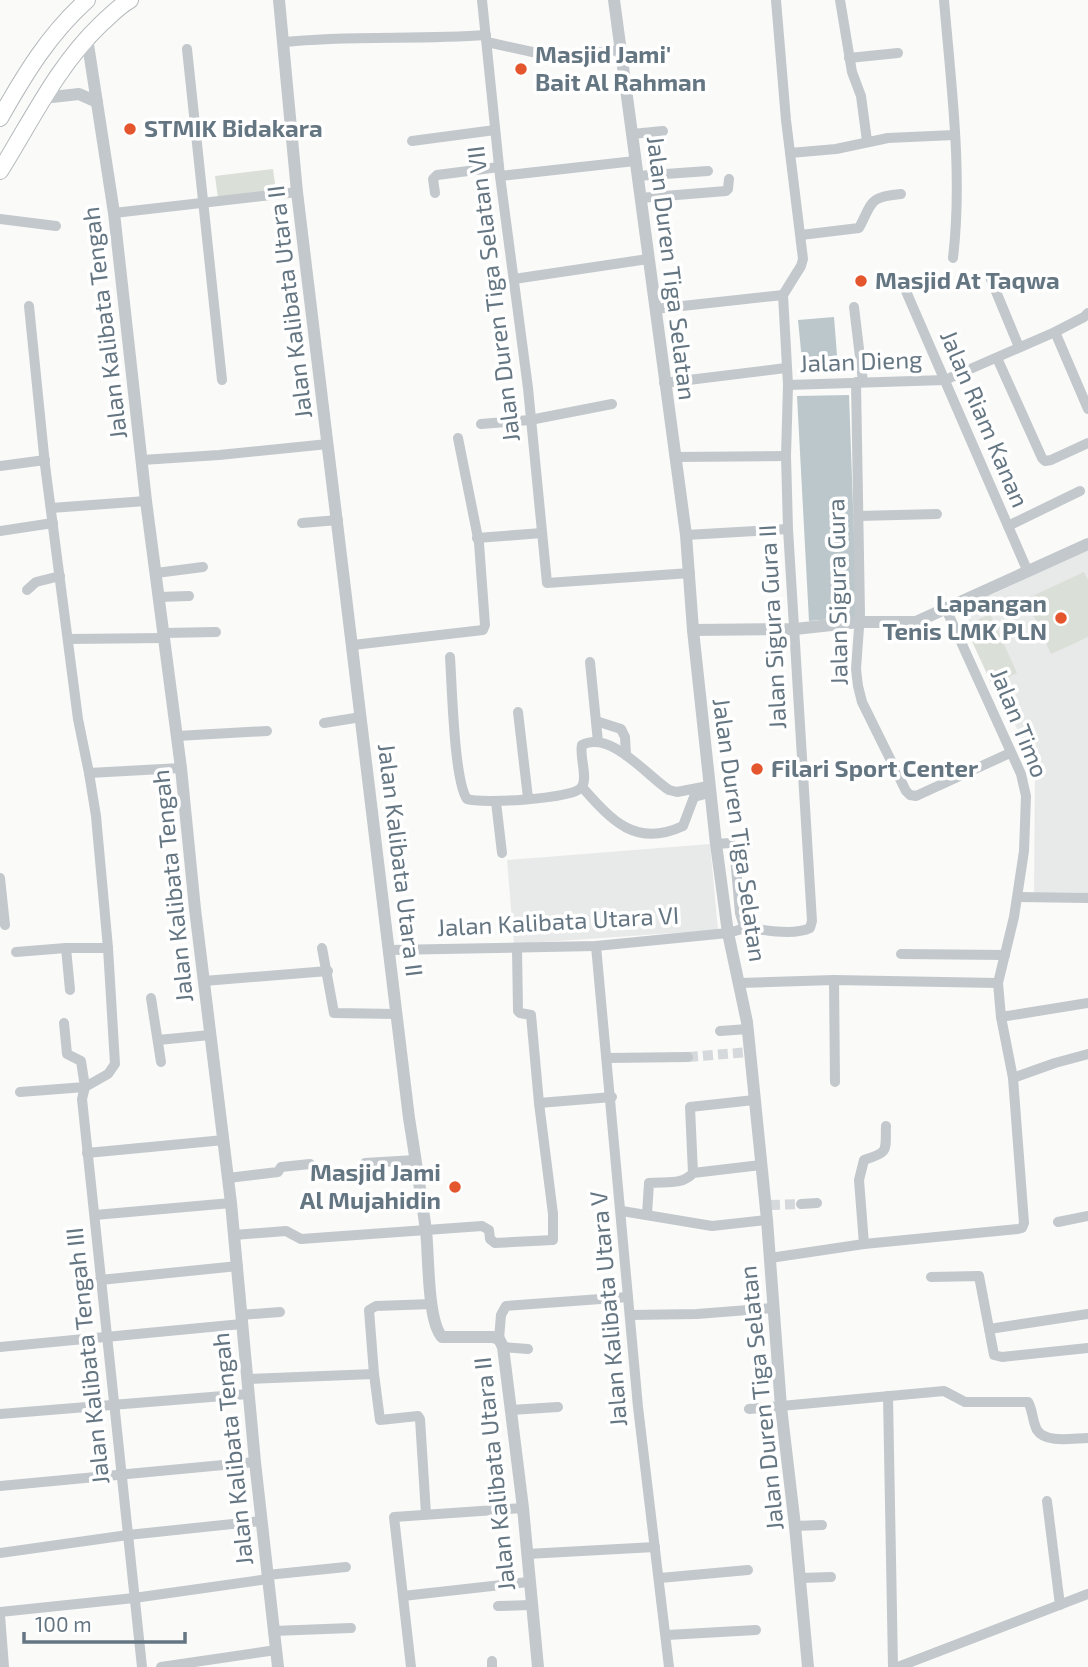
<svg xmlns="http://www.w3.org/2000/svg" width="1088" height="1667" font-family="'Exo 2',sans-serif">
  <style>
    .built { fill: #e8e9e9 }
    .green { fill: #dadfd7 }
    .water { fill: #bbc7cb }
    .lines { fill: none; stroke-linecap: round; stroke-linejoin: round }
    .minor-tunnel { stroke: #d5d9db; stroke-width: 10; stroke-dasharray: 10 5; stroke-linecap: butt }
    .primary-casing { stroke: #b5babe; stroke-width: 18 }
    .minor { stroke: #c3c8cc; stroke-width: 10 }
    .tertiary { stroke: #c3c8cc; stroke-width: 12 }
    .primary { stroke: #fff; stroke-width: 16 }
    .poi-dot { fill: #e4572e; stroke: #fff; stroke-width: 2.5 }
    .labels { text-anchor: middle; stroke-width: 7; stroke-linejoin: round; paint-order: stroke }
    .poi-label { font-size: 24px; font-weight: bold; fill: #657683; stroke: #fff; text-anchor: start }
    .street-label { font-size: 24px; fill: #657683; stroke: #fff }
  </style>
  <rect width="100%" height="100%" fill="#fafaf8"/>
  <g class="built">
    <path d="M1088,550v352h-54l1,-133 -72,-161z"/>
    <path d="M710,844l8,86 -204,14 -7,-84z"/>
  </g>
  <g class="green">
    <path d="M273,169l3,22 -58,7 -3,-22z"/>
    <path d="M1084,572l4,8v57l-37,17 -25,-55z"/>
    <path d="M990,614l27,59 -25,12 -27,-59z"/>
  </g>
  <g class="water">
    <path d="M834,317l4,51 -35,3 -5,-51z"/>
    <path d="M849,395l8,222 -48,4 -12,-225z"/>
  </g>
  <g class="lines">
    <g class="minor-tunnel">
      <path d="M688,1057l62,-5"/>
      <path d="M770,1205l31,-1"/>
    </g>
    <g class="primary-casing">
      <g id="primary">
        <path d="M0,118c25,-44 49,-84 87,-118"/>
        <path d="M0,171c32,-51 57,-105 101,-147 9,-8 18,-18 29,-24"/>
      </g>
    </g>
    <g class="minor">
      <path d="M482,0l18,176 28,212 19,195 143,-10"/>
      <path d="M840,0l12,72 9,24 6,45"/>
      <path d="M944,0c7,85 19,173 9,258"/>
      <path d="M284,42c67,-7 134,-2 202,-7"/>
      <path d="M487,42l68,15 65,-7"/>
      <path d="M187,49l35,331"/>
      <path d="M849,58l49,-5"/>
      <path d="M632,134l31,-3"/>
      <path d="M412,141l83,-11"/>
      <path d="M790,153l46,-4 52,-11 66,-3"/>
      <path d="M500,176l135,-15"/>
      <path d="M637,176l71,-5"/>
      <path d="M435,193l-2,-14 4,-4 62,-8"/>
      <path d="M640,198l86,-7 2,-2 1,-10"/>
      <path d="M114,213l183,-21"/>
      <path d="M0,219l56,7"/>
      <path d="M801,235l58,-7c14,-26 9,-31 42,-34"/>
      <path d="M990,277l29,70"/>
      <path d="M514,279l134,-20"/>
      <path d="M902,282l126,290"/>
      <path d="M29,306l16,159 33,254 11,54 7,43 12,132 7,116 -7,10 -23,13 -3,12 60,568"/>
      <path d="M854,307l9,75"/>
      <path d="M655,309l128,-14"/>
      <path d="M1055,332l33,77"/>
      <path d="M997,358l45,100 3,3 6,-1 37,-17"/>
      <path d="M856,382l4,232 -4,55 2,17 4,16 44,89 4,4 6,1 94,-43"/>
      <path d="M664,383l122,-15"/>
      <path d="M788,385l157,-5 110,-48 29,-15 4,-4"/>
      <path d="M481,424l49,-4 82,-16"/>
      <path d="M675,457l111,-1"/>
      <path d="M142,460l77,-5 109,-11"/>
      <path d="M0,466l45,-6"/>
      <path d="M51,508l95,-7"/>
      <path d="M858,516l79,-2"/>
      <path d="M302,523l36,-3"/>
      <path d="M1008,526l72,-35"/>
      <path d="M0,531l53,-8"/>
      <path d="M686,535l102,-6"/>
      <path d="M477,538l65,-5"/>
      <path d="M156,573l47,-6"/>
      <path d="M27,590l9,-8 24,-6"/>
      <path d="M159,597l30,-1"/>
      <path d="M164,633l52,-1"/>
      <path d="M69,639l95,-1"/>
      <path d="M353,645l130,-15 2,-5 -6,-82 -21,-105"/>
      <path d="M450,657c2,28 4,124 17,142 15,5 104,0 114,-11 8,-9 -2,-31 1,-43 29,-15 65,31 87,45l8,2 31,-6"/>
      <path d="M590,662l8,80"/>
      <path d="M518,712l10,86"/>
      <path d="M596,721l25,8 4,8 1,18"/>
      <path d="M324,723l37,-6"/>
      <path d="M177,736l90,-5"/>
      <path d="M89,773l92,-5"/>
      <path d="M582,787c30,34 54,61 101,39l11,-29 15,-4"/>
      <path d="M496,802l6,51"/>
      <path d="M716,844l14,-1 4,3 6,67 3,10c13,9 53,12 67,5l2,-7 -24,-392 -2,-73 2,-71 -5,-90 18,-29 2,-7 -17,-139 -10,-120"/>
      <path d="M0,878l5,47"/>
      <path d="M1018,897l70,1"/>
      <path d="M596,946l42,461 31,260"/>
      <path d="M66,948l4,42"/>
      <path d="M322,948l12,65 63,1"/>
      <path d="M390,950l206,-4 132,-13 21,-6"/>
      <path d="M16,952l50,-4h42"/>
      <path d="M901,954l104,1"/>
      <path d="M834,980l1,102"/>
      <path d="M204,981l124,-10"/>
      <path d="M740,983l94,-3 164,3"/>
      <path d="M151,998l10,64"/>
      <path d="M1001,1017l87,-14"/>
      <path d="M720,1031l28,-2"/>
      <path d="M158,1040l52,-5"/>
      <path d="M608,1058l80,-1"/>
      <path d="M1013,1078l42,-15 33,-9"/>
      <path d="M20,1092l65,-5 -4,-26 -14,-7 -3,-31"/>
      <path d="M539,1103l73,-6"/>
      <path d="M87,1153l137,-13"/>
      <path d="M365,1163l50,-3"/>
      <path d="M693,1173l68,-8"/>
      <path d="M228,1178l50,-6 3,-5 29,-3"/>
      <path d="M801,1204l16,-1"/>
      <path d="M622,1211l90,15 55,-6"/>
      <path d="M647,1214l2,-31c15,-2 33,3 44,-10l-3,-66 64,-7"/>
      <path d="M95,1215l136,-12"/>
      <path d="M1058,1222l30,-6"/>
      <path d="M234,1235l52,-4 15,8 181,-13 7,4 1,9 5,4 58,-3v-26l-14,-111 -8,-88 -11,-2 -2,-2 -1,-62"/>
      <path d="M864,1244l-5,-64 5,-20c26,-8 21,-9 22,-34"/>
      <path d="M770,1258l94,-14 154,-15 4,-1 2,-5 -11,-145 -12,-61 -3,-34 16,-66 10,-66 2,-55 -5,-22 -75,-165"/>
      <path d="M931,1277l48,-1 15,79 8,2 86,-9"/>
      <path d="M100,1280l138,-14"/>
      <path d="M241,1315l39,-3"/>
      <path d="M630,1315l67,-1 76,-6"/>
      <path d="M989,1329l99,-15"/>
      <path d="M499,1339l2,-24 5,-9 122,-9"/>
      <path d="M0,1347l242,-23"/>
      <path d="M503,1347l25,2"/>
      <path d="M374,1374l6,46 38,-4 2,3 6,95"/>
      <path d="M247,1379l127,-5 -5,-64 7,-4 56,-2"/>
      <path d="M888,1396l5,271"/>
      <path d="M749,1409l195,-18 21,11h63c5,8 4,19 9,28 9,14 37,8 51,8"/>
      <path d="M511,1410l47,-3"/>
      <path d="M0,1414l248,-20"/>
      <path d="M0,1486l255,-24"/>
      <path d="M1047,1501l13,104"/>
      <path d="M795,1526l27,-1"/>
      <path d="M0,1553l128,-18 133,-14"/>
      <path d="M527,1554l128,-7"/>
      <path d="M267,1575l79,-8"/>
      <path d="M660,1578l88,-8"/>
      <path d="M801,1578l30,-1"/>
      <path d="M403,1596l125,-14"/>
      <path d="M498,1606l33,-1"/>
      <path d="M0,1612l134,-14 134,-19"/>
      <path d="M0,1615l4,52"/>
      <path d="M273,1631l78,-3"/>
      <path d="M667,1635l89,-5"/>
      <path d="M161,1667l115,-17"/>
      <path d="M411,1667l-17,-150 129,-9"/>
      <path d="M492,1667v-6"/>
      <path d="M898,1667l190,-73"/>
    </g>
    <g class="tertiary">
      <path d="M279,0l18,192 112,926c6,38 12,75 17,113 3,24 1,89 16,106h51l6,2 4,8 20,161 15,159"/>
      <path d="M614,0l72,535 7,95 23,214 12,89 19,89 20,198 14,187 14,119 13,141"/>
      <path d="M87,38l27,175 32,288 35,267 14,141 36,294 24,259 23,205"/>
      <path d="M43,98l36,-4 18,8"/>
      <path d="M693,630l102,-1 64,-7h57l172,-78"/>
    </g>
    <use href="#primary" class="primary"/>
  </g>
  <g class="poi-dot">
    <circle cx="521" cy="69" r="7"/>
    <circle cx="130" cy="129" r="7"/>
    <circle cx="861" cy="281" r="7"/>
    <circle cx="1061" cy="618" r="7"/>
    <circle cx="757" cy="769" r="7"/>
    <circle cx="455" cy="1187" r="7"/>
  </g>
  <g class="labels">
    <g class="poi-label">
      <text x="535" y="63">Masjid Jami'<tspan x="535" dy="28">Bait Al Rahman</tspan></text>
      <text x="144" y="137">STMIK Bidakara</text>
      <text x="875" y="289">Masjid At Taqwa</text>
      <text x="1047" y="612" text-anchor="end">Lapangan<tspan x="1047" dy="28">Tenis LMK PLN</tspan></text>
      <text x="771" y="777">Filari Sport Center</text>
      <text x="441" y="1181" text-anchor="end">Masjid Jami<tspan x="441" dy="28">Al Mujahidin</tspan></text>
    </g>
    <g class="street-label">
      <text transform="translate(671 268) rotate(83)" y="8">Jalan Duren Tiga Selatan</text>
      <text transform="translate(494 294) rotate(-97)" y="8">Jalan Duren Tiga Selatan VII</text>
      <text transform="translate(290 302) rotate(-97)" y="8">Jalan Kalibata Utara II</text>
      <text transform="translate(105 323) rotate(-97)" y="8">Jalan Kalibata Tengah</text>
      <text transform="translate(861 362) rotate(-2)" y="8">Jalan Dieng</text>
      <text transform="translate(984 419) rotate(67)" y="8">Jalan Riam Kanan</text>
      <text transform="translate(838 592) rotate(-91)" y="8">Jalan Sigura Gura</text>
      <text transform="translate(773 627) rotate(-93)" y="8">Jalan Sigura Gura II</text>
      <text transform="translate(1019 723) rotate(68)" y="8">Jalan Timo</text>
      <text transform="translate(739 830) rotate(82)" y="8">Jalan Duren Tiga Selatan</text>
      <text transform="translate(400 860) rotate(83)" y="8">Jalan Kalibata Utara II</text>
      <text transform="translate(173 886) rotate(-96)" y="8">Jalan Kalibata Tengah</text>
      <text transform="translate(558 922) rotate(-3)" y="8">Jalan Kalibata Utara VI</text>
      <text transform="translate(609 1309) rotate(-95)" y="8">Jalan Kalibata Utara V</text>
      <text transform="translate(88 1356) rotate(-96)" y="8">Jalan Kalibata Tengah III</text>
      <text transform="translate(762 1398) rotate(-96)" y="8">Jalan Duren Tiga Selatan</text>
      <text transform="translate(233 1449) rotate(-96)" y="8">Jalan Kalibata Tengah</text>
      <text transform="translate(495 1474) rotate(-96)" y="8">Jalan Kalibata Utara II</text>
    </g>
  </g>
  <path d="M24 1632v10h161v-10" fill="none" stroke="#657683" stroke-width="3.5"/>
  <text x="35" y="1632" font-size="21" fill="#657683" stroke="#ffffff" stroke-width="5" paint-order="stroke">100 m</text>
</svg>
